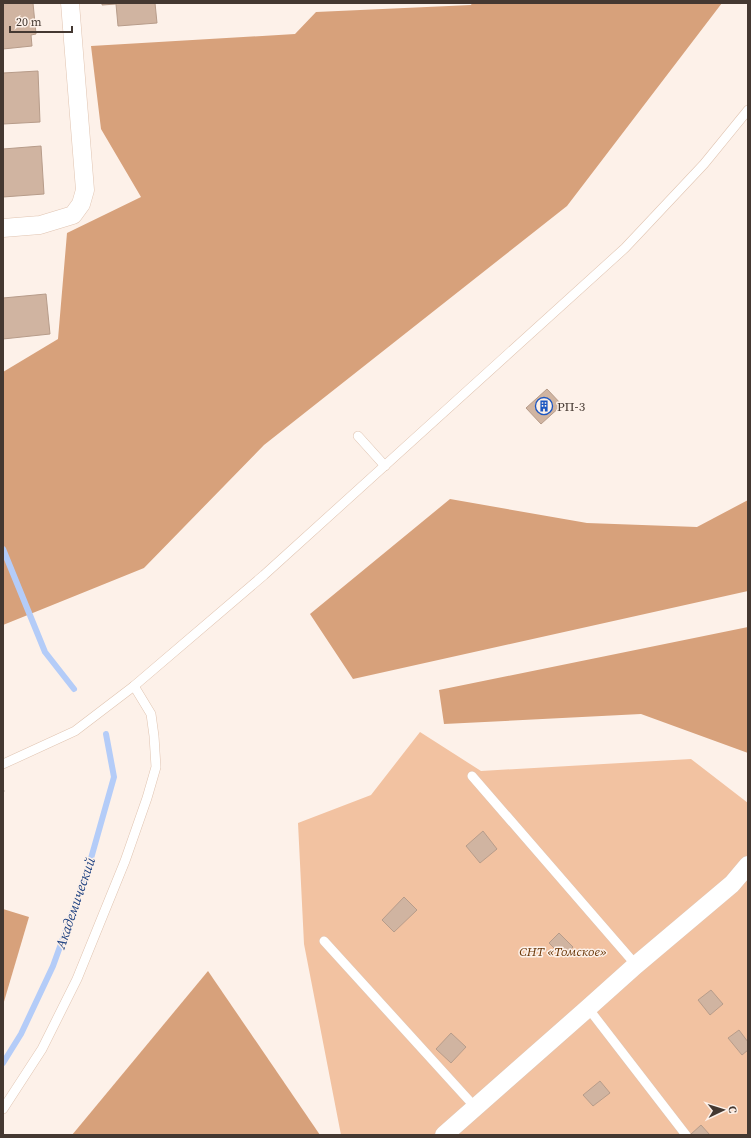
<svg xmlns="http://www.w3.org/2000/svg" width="751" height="1138" font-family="'Source Serif 4',serif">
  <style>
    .green { fill: #f2c2a1 }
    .forest { fill: #d7a17b }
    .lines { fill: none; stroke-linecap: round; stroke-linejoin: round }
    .stream { stroke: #b4ccf8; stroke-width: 6 }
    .building { fill: #d0b4a1; stroke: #b79c8a }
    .lane-casing { stroke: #e0c4b1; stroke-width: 10 }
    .street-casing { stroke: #e0c4b1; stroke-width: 19 }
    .path { stroke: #a1958d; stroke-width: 2.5; stroke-dasharray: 2 3; stroke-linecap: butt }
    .lane { stroke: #fff; stroke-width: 9 }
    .street { stroke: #fff; stroke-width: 18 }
    .labels { text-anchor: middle; stroke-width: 3; stroke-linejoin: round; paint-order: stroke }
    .poi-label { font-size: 13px; fill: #443831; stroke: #fdf1e9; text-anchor: start }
    .park-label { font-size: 13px; font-style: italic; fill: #6a3709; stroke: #fdf1e9 }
    .water-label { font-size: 14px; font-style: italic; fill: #224483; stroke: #fdf1e9 }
  </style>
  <rect width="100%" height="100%" fill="#fdf1e9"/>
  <path class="green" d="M420,732l61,39 210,-12 57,44v332h-407l-37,-191 -6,-121 73,-28z"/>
  <g class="forest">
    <path d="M472,3h250l-155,203 -303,239 -120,123 -141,57v-253l55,-33 9,-106 74,-36 -40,-68 -10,-83 204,-12 21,-22 155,-7z"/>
    <path d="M450,499l137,24 110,4 51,-27v91l-395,88 -43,-65z"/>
    <path d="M748,627v126l-107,-39 -197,10 -5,-34z"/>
    <path d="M3,909l26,8 -26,88z"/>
    <path d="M208,971l112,164h-248z"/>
  </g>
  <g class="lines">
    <g class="stream">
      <path d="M3,549l42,103 29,37"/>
      <path d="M3,1063l18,-29 32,-68 35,-97 26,-92 -8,-43"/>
    </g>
  </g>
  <g class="building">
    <path d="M3,3h30l3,31 -5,1 1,11 -29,3z"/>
    <path d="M102,3h53l2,20 -39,3 -2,-22 -14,1z"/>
    <path d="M38,71l2,51 -37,2v-51z"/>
    <path d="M41,146l3,48 -41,3v-48z"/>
    <path d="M46,294l4,40 -47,5v-41z"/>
    <path d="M547,389l15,16 -21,19 -15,-16z"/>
    <path d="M483,831l14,18 -17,14 -14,-17z"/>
    <path d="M404,897l13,13 -23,22 -12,-12z"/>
    <path d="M559,933l14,14 -10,10 -14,-14z"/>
    <path d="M711,990l12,14 -13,11 -12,-15z"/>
    <path d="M739,1030l9,12v8l-6,5 -14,-17z"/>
    <path d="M451,1033l15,14 -15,16 -15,-14z"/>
    <path d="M600,1081l10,12 -17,13 -10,-11z"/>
    <path d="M701,1125l9,10h-20z"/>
  </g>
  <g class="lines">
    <g class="lane-casing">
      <g id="lane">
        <path d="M358,436l27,30"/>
        <path d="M3,764l72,-33 59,-45 130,-111 361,-327 79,-84 44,-54"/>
        <path d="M472,776l164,189"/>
        <path d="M324,941l151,166"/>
        <path d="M588,1008l98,127"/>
        <path d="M3,1109l39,-60 35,-70 48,-118 22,-63 9,-31 -2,-31 -3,-22 -17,-28"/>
      </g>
    </g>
    <g class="street-casing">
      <g id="street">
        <path d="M3,228l37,-3 33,-10 8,-11 4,-14 -15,-187"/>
        <path d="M444,1135l144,-127 48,-43 96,-81 16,-19"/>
      </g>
    </g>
    <path class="path" d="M3,790v2"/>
    <use href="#lane" class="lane"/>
    <use href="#street" class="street"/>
  </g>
  <defs>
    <g id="building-ring" transform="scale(0.9)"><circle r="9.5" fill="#fdf1e9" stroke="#1c56c2" stroke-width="1.5"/><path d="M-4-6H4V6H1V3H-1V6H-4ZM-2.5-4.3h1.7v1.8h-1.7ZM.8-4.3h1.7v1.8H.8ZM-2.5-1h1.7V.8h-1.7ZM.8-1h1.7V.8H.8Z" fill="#1c56c2"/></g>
  </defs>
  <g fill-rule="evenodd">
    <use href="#building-ring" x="544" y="406"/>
  </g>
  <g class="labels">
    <g class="poi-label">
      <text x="557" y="411">РП-3</text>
    </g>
    <g class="park-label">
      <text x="563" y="956">СНТ «Томское»</text>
    </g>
    <g class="water-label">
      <text transform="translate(75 903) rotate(-71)" y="5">Академический</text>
    </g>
  </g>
  <rect width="751" height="1138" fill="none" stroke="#443831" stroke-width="8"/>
  <g transform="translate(723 1110) rotate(86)" stroke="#fdf1e9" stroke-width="3" paint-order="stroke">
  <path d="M0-3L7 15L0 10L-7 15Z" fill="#443831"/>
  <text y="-6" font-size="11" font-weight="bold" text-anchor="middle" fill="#443831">С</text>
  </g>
  <path d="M10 26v6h62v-6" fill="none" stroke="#443831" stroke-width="2"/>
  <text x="16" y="26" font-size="12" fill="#443831" stroke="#fdf1e9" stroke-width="3" paint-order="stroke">20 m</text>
</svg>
